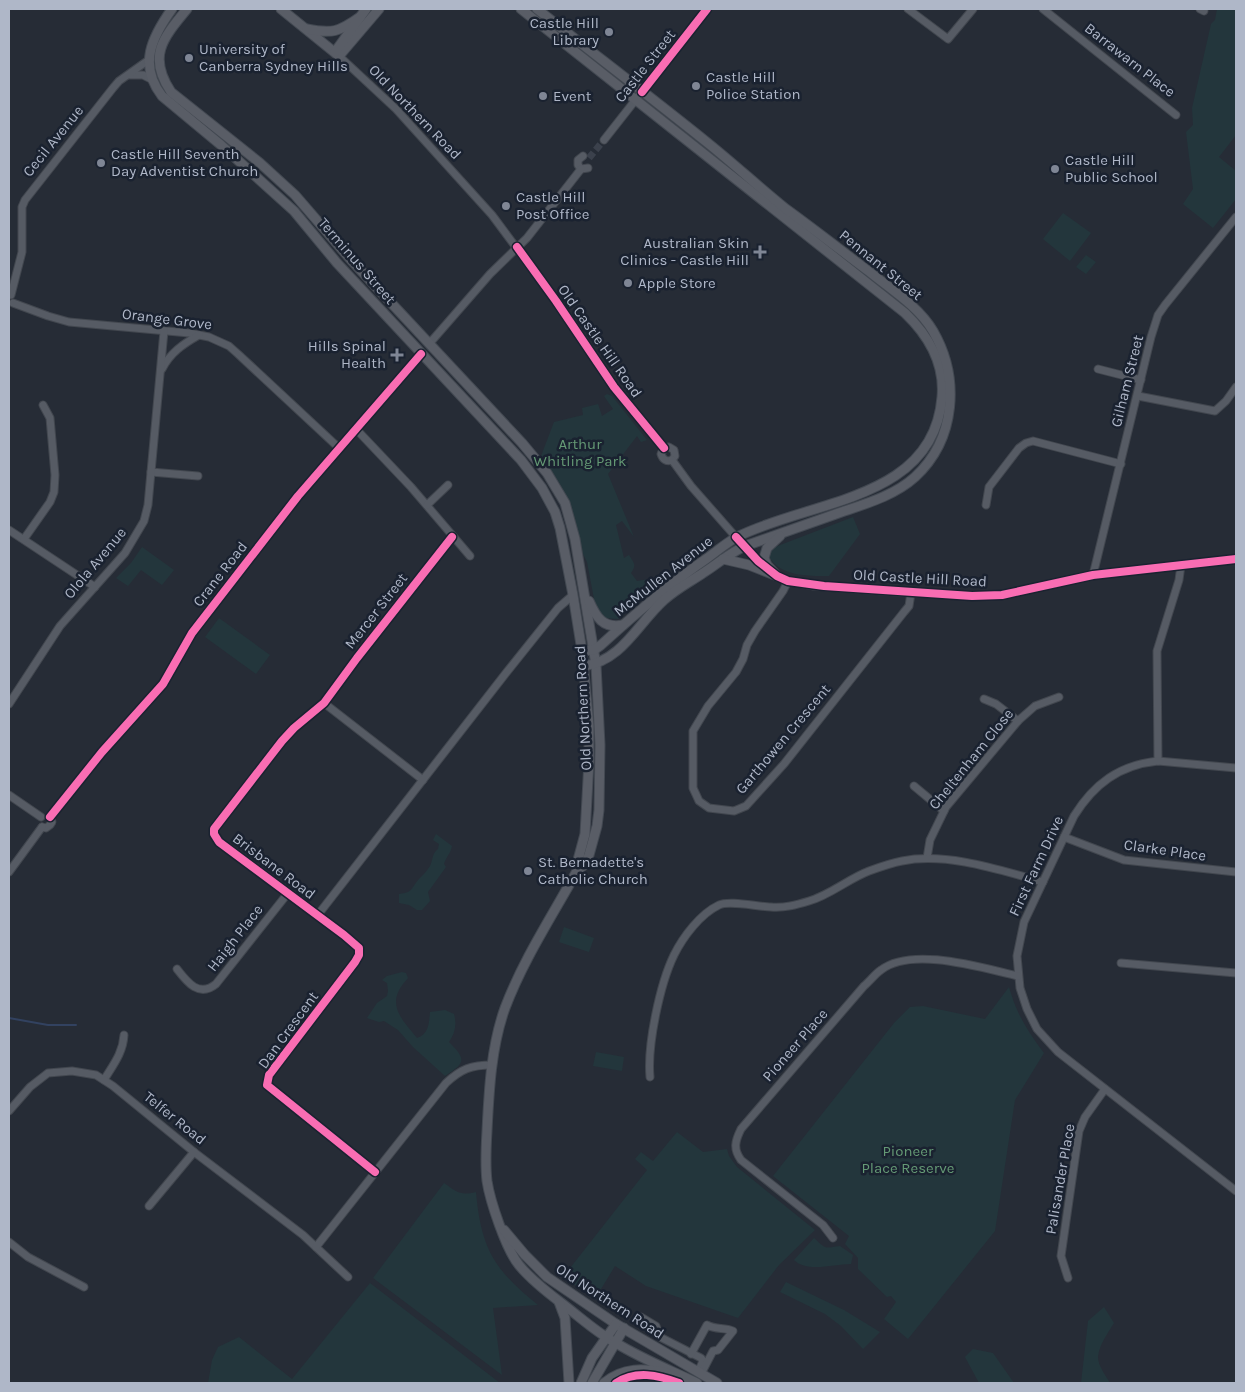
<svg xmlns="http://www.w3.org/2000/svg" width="1245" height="1392" font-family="Karla,sans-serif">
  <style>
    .green { fill: #23363c }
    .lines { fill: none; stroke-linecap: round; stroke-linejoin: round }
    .stream { stroke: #324260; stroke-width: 2 }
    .minor-tunnel { stroke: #3b414c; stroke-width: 7; stroke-dasharray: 7 3.5; stroke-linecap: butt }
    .minor-casing { stroke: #42474f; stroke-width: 9 }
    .major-casing { stroke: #434952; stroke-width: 11 }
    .minor { stroke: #565b64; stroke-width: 7 }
    .major { stroke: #595d66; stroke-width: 9 }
    .cycleway-casing { stroke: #1a2230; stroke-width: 11 }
    .cycleway { stroke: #f96db3; stroke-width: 8 }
    .poi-dot { fill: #7f8695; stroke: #1a2230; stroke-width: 2 }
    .labels { text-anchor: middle; stroke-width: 5; stroke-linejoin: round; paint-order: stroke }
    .poi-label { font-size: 15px; fill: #afb7c8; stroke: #1a2230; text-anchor: start }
    .street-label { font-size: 15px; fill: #afb7c8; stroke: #1a2230 }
    .park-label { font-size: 15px; fill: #659a75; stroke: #1a2230 }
  </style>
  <rect width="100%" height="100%" fill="#262c36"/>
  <g class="green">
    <path d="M1217,9h19v126l-17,22 17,14v28l-23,29 -30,-24 10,-15 -7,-57 7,-7 -1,-17 19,-84 4,-4z"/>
    <path d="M1063,213l28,20 -21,28 -27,-22z"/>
    <path d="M1086,255l10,7 -10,12 -10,-7z"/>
    <path d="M607,394l5,2 35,44 -6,2 -4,-6 -29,38 26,63 -12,-16 -6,4 8,33 5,-3c5,8 8,10 2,18l6,8 12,-2 8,9 -39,31 -14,-1 -7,-10 -3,-9 -7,-37 -6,-12 -11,-44 -10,-22 -19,-28 13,-34 29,-7 -1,-7 16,-4 4,12 11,-7 -9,-13z"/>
    <path d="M853,517l7,17 -31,42c-21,0 -47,1 -60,-19l1,-5 5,-5z"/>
    <path d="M142,547l32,23 -12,15 -21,-15 -13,16 -12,-8 15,-15z"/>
    <path d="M219,618l51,37 -14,19 -51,-37z"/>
    <path d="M436,834l16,12c-1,7 -6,11 -8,18l2,3 -18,25 2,9 -8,9h-5l-8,-5 -10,-2v-9c15,-2 11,-5 20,-15 4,-4 8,-8 11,-13 3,-6 2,-13 8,-17l1,-5 -6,-4z"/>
    <path d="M564,927l30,11 -5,14 -30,-10z"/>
    <path d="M402,972l4,1 2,5c-23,25 -9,38 9,60 12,-4 12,-15 13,-26l15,-2 9,4c3,11 1,19 -5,28 18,18 16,21 -4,34l-32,-29 -15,-17 -14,-9 -5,1 -12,-4 10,-15 10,-7 1,-5 -1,-8 -5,-3 5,-4z"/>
    <path d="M1009,987c8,28 18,43 35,66l-29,47 -20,131 -87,108 -24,-20 12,-17 -5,-6 -4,1 -29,-28v-11l-13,-14 4,-8 -76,-60 121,-153 16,-16 13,-1 62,13z"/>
    <path d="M596,1052l28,5 -2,14 -29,-5z"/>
    <path d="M677,1132l26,20 24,-3 2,7 8,11 78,63 -36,35 -41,53 -92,-32 -31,-20 -20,33 -32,-22 84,-107 -12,-11 6,-7 12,9z"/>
    <path d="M444,1183c13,9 16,13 32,9 5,56 18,78 62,113l-45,3 9,67 -129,-97z"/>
    <path d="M814,1238c13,12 10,10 26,8l13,9 -2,9c-17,0 -44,9 -57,-4z"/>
    <path d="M786,1282l58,28 36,22 -17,17 -22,-23 -16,-12 -45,-22z"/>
    <path d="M370,1283l130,100h-292l4,-23 6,-13 21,-10 53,42z"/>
    <path d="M1104,1307l10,16c-6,10 -15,22 -16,34 0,9 8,19 12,26h-29l7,-62z"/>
    <path d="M973,1349l20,4 21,30h-35l-14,-26z"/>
  </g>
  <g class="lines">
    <path class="stream" d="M9,1018l39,7h28"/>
    <path class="minor-tunnel" d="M589,158l15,-18"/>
    <g class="minor-casing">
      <g id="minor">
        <path d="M908,9l40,30 25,-30"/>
        <path d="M1043,9l133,106"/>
        <path d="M1200,9l4,2"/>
        <path d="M339,56l57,53 96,106 64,86 58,86 50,61"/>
        <path d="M130,75h13l10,5"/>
        <path d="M604,140l103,-131"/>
        <path d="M581,169l-3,-4v-5l5,-4"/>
        <path d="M581,169l7,-1"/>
        <path d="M11,295l11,-43v-45l3,-7 88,-112 6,-7 31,-22"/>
        <path d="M13,303l35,13 21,6 120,11 20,4 20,9 9,8 101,94"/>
        <path d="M429,344l61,-70 37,-36 54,-69"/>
        <path d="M162,369c8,-16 21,-25 37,-34"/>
        <path d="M1098,369l43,11"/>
        <path d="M1138,396l77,15 11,-10 10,-14"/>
        <path d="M356,429l55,58 59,69"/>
        <path d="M664,448l5,-1 5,3 1,6 -3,4"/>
        <path d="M664,448l-3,6c2,6 6,8 11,6"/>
        <path d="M672,460l19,26 58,66 28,24 11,5 26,5 97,7 78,3 13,-1 91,-20 143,-16"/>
        <path d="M151,472l47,4"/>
        <path d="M427,505l21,-20"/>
        <path d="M986,505l3,-18 30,-39 7,-5 7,-2 88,23"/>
        <path d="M9,530l86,57"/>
        <path d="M24,539l26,-37 4,-10 1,-17 -5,-57 -7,-13"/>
        <path d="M1093,575l58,-238 7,-22 7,-10 71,-88"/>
        <path d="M788,581l-5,10 -28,40 -8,14 -4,14 -7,13 -28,34 -15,25v57l6,13 10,7 25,3 12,-5 38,-42 120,-152 5,-6 2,-13"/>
        <path d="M984,699l12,5 22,17"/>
        <path d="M324,703l99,77"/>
        <path d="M9,704l51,-78 65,-73 19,-32 4,-16 3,-33 13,-141"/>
        <path d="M1158,761l-1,-110 22,-71 2,-15"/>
        <path d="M1236,768l-78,-7c-39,4 -64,23 -84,55l-50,106 -7,34 3,32 7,21 10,20 21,23 178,139"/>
        <path d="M914,786l30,25"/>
        <path d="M9,795l32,22"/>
        <path d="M50,817l52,-65 61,-68 29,-51 106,-137 123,-142"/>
        <path d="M42,827l4,1 4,-3 2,-3 -2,-5"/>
        <path d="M1064,837l60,23 112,12"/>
        <path d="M927,858l3,-18 16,-33 72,-86 17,-15 24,-9"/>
        <path d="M9,872l33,-45"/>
        <path d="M317,916l189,-243 52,-65 15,-13"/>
        <path d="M1121,963l115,10"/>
        <path d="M177,969c10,13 22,29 39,15l72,-91"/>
        <path d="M650,1077c-3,-32 10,-93 24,-122 9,-18 26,-41 45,-50 11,-5 39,2 52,2 14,1 25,-2 38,-6 21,-6 39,-22 60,-30 11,-4 22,-8 33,-10 45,-9 98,9 141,21"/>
        <path d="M104,1080c9,-15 19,-27 20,-45"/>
        <path d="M9,1111l21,-24 18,-14 24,-2 24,4 17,11 81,66 109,83 45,42"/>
        <path d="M375,1172l-108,-87 2,-10 86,-113 4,-7v-7l-15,-13 -125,-93 -5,-8v-5l68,-88 12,-13 30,-25 33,-45 95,-121"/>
        <path d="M149,1206l45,-54"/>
        <path d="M833,1238l-10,-13 -82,-65c-8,-11 -6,-19 0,-31l123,-143c6,-5 11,-12 17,-16 31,-24 101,-2 137,6"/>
        <path d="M9,1242l19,15 56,30"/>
        <path d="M316,1247l130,-164c15,-14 25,-18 46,-18"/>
        <path d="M1068,1278l-7,-22 18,-125 6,-14 20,-28"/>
        <path d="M641,1317l15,9 4,11 41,21 2,3 -3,7"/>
        <path d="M691,1354l16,-29c9,5 17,2 26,6l-15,19 -5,1 -12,23"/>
      </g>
    </g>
    <g class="major-casing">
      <g id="major">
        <path d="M172,9c-20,28 -34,56 -10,87l59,49 73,66 43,52 184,197 21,28 13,24 5,16 13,67 9,56 7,75v35l-4,73 -7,26 -1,11"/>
        <path d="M187,9c-24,29 -40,47 -16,83l89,71 35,32 57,66 170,182 25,30 18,30 10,36 21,126 4,80 -1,65 -2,16 -8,29 -4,9 -8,7c-25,45 -54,89 -72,137 -14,39 -16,83 -18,123 -1,17 -2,33 0,50 3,20 19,68 32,84 12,15 29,28 45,40 17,13 33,28 52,38 26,16 54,27 81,40"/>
        <path d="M281,9l58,47 40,-47"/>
        <path d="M521,9l384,304c23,22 40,51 37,84 -8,104 -132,103 -205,140 -11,6 -21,15 -31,22 -38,26 -71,55 -105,86l-7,5 -12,1"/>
        <path d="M537,9c57,45 115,89 172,135 26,21 51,44 77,65 29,21 57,43 85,64 21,17 48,34 62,58 27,47 23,108 -18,146 -22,20 -54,28 -82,38 -28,10 -57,20 -85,30 -17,6 -30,19 -45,28 -13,9 -27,16 -39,27 -26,23 -42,61 -80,66"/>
        <path d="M307,29c25,5 32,3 53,-12"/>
        <path d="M335,52l31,-43"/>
        <path d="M723,559l26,6 28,11"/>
        <path d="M776,575l-9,-10 -3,-7 3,-10 13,-12"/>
        <path d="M589,601c7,16 14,28 34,24"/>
        <path d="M504,1230l21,25 22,22 69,47 101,59"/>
        <path d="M559,1302l6,16 4,65"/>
        <path d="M581,1383l11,-25 24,-34"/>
        <path d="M592,1383l32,-55"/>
        <path d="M604,1383c19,-16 40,-15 63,-10"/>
      </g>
    </g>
    <use href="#minor" class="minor"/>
    <use href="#major" class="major"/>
    <g class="cycleway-casing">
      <g id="cycleway">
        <path d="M642,92l65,-83"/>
        <path d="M517,247l39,54 58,86 50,61"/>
        <path d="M736,537l22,24 19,15 11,5 36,5 148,10 30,-1 91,-20 143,-16"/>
        <path d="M50,817l52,-65 61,-68 29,-51 106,-137 123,-142"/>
        <path d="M375,1172l-108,-87 2,-10 86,-113 4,-7v-7l-15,-13 -125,-93 -5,-8v-5l68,-88 12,-13 30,-25 33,-45 95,-121"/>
        <path d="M616,1383c20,-13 42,-8 63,0"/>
      </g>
    </g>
    <use href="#cycleway" class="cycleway"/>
  </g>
  <g class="poi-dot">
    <circle cx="609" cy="32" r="5"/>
    <circle cx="189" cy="58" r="5"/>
    <circle cx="696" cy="86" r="5"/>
    <circle cx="543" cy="96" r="5"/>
    <circle cx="101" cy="163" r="5"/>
    <circle cx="1055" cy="169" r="5"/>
    <circle cx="506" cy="206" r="5"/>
    <path d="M757.5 244.5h5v5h5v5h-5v5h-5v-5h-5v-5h5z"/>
    <circle cx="628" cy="283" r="5"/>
    <path d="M394.5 347.5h5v5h5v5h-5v5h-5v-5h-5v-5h5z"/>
    <circle cx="528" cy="871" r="5"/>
  </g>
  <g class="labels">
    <g class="poi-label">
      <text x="599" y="28" text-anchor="end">Castle Hill<tspan x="599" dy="17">Library</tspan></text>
      <text x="199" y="54">University of<tspan x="199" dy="17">Canberra Sydney Hills</tspan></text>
      <text x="706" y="82">Castle Hill<tspan x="706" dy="17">Police Station</tspan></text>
      <text x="553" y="101">Event</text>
      <text x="111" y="159">Castle Hill Seventh<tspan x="111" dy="17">Day Adventist Church</tspan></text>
      <text x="1065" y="165">Castle Hill<tspan x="1065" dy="17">Public School</tspan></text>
      <text x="516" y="202">Castle Hill<tspan x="516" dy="17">Post Office</tspan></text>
      <text x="749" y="248" text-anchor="end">Australian Skin<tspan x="749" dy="17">Clinics - Castle Hill</tspan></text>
      <text x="638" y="288">Apple Store</text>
      <text x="386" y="351" text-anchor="end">Hills Spinal<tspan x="386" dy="17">Health</tspan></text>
      <text x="538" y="867">St. Bernadette's<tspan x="538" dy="17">Catholic Church</tspan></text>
    </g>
    <g class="street-label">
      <text transform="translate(1130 60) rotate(38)" y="5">Barrawarn Place</text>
      <text transform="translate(645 66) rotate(-52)" y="5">Castle Street</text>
      <text transform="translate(415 112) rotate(46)" y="5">Old Northern Road</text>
      <text transform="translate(53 141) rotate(-51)" y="5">Cecil Avenue</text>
      <text transform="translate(357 261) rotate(49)" y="5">Terminus Street</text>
      <text transform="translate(881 265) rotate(39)" y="5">Pennant Street</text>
      <text transform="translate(167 319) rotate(7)" y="5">Orange Grove</text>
      <text transform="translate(600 341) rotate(55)" y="5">Old Castle Hill Road</text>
      <text transform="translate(1127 381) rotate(-76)" y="5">Gilham Street</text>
      <text transform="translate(95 563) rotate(-50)" y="5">Olola Avenue</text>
      <text transform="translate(220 574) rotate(-52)" y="5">Crane Road</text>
      <text transform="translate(663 576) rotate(-38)" y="5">McMullen Avenue</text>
      <text transform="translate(920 578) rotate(3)" y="5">Old Castle Hill Road</text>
      <text transform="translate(376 611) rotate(-52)" y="5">Mercer Street</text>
      <text transform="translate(583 708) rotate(-93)" y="5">Old Northern Road</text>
      <text transform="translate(783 739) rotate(-50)" y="5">Garthowen Crescent</text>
      <text transform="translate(971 759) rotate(-51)" y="5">Cheltenham Close</text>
      <text transform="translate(1165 850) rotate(8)" y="5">Clarke Place</text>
      <text transform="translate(274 866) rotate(37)" y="5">Brisbane Road</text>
      <text transform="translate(1036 866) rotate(-65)" y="5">First Farm Drive</text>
      <text transform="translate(235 938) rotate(-52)" y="5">Haigh Place</text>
      <text transform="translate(288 1030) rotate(-54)" y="5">Dan Crescent</text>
      <text transform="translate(795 1045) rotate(-49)" y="5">Pioneer Place</text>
      <text transform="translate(175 1118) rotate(39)" y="5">Telfer Road</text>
      <text transform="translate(1060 1179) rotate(-80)" y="5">Palisander Place</text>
      <text transform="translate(610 1301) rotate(33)" y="5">Old Northern Road</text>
    </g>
    <g class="park-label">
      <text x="580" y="449">Arthur<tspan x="580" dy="17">Whitling Park</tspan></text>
      <text x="908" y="1156">Pioneer<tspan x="908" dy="17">Place Reserve</tspan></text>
    </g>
  </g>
  <rect width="1245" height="1392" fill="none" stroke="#afb7c8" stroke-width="20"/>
</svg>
